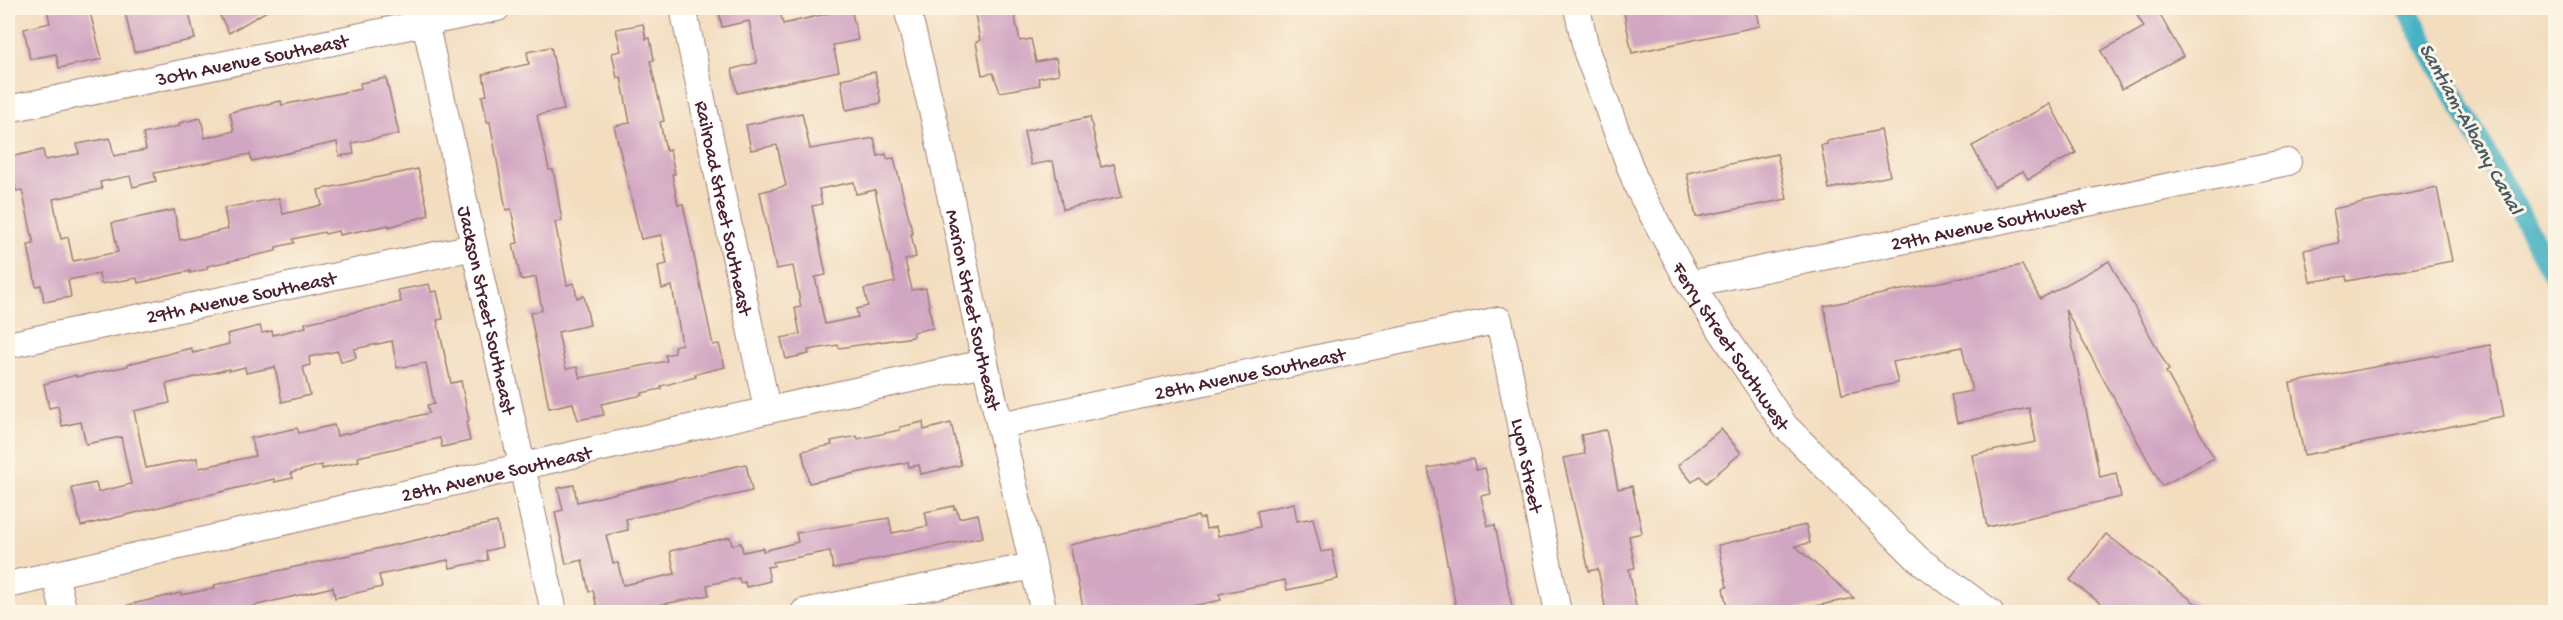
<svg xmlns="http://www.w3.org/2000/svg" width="2563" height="620" font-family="'Gochi Hand',sans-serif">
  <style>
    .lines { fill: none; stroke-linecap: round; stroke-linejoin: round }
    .canal { stroke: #46b2c3; stroke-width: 21 }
    .building { fill: #d1a6c2; fill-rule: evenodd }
    .minor-casing { stroke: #9e7e75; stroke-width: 28 }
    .minor { stroke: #fff; stroke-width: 26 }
    .labels { text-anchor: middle; stroke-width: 6; stroke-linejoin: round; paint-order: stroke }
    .street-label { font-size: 20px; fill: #4a1f2b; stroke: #fcf5e5 }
    .water-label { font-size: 21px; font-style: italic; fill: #485a68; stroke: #fcf5e5 }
  </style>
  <rect width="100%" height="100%" fill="#fcf5e5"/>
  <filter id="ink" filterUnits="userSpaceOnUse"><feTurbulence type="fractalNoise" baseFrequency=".0167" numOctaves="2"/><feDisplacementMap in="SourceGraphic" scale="12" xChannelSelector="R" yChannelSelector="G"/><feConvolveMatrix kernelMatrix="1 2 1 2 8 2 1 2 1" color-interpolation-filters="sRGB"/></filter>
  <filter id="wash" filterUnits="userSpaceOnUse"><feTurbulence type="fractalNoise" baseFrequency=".008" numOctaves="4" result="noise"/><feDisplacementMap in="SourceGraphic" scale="24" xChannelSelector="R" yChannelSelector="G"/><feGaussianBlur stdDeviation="1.35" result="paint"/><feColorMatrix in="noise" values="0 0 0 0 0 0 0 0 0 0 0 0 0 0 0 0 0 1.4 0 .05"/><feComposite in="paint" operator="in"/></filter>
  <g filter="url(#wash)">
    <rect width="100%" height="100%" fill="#f3ddbf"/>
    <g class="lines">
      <path class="canal" d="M2406,8l150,271"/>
    </g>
    <g id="blocks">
      <g class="building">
        <path d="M57,8h32l13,51 -43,9 -3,-14 -26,5 -6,-30 26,-6 -3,-13z"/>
        <path d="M146,8h42l7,31 -61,13 -9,-40z"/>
        <path d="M216,8h56l-43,25z"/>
        <path d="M718,8h61l4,16 68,-16 7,32 -25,5 6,26 -102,22 -5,-24 25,-6 -8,-42 -27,6z"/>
        <path d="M974,8h39l7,33 11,-2 5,23 20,-4 3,16 -21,4 2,7 -40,7 -7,-19 -11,2 -6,-33 4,-1z"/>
        <path d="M1623,8h133l4,18 -128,27z"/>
        <path d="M2151,8h5l27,48 -61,33 -21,-38 43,-24 -7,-12z"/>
        <path d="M643,24l3,15 4,-1 4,22 -4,1 14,60 -4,1 6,29 4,-1 5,24h-3l6,31 5,-1 30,141 6,-1 6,23 -30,7 1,3 -35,9v3l-19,4 1,2 -42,9 3,11 -26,5 -5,-17 -24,5 -19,-95 12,-3 -6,-33 -15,3 -8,-36 5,-1 -7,-34 -5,1 -16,-88h-3l-5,-26 5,-1 -4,-21 46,-10 -2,-12 24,-5 13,63 -27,5 12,55h4l3,15 6,36 -7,1 12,63 7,-2 3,15 7,-2 6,29 -32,7 8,37 11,-2 3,11 87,-17 -2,-6 10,-2 -1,-7 8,-2 -10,-58 -10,3 -4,-23 9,-2 -6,-29 -20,4 -27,-113 16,-3 -9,-46 -4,1 -5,-25 9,-2 -5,-22z"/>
        <path d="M875,72l6,31 -35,7 -5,-31z"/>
        <path d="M386,78l13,56 -47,9 2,11 -15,2 -2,-14 -85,19 -2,-7 -96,19 2,8 -23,6 -3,-11 -30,6 2,7 -49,10 8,40 7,-2 5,24 45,-9 -6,-29 62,-13 6,30 48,-11 -4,-21 55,-10 4,16 39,-9 -4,-15 100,-21 11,46 -40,12v-2l-50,10 -1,-4 -13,3 -1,-2 -31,7 1,4 -18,4v4l-69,15v3l-17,4v-2l-52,12 -1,-5 -36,6 -2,-10 -31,6 3,17 -27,5 -3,-17 -5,1 -8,-41 6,-1 -12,-54 -6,1 -7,-34 34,-7 2,10 34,-6 -2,-10 33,-6 4,18 32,-6 -3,-16 37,-8 -1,-3 22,-5 4,20 29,-7 -4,-18 5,-2 46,-10 1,4 79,-16 -1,-6z"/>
        <path d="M2050,104l26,49 -48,26 -5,-8 -29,16 -22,-41z"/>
        <path d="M802,113l8,36 64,-11 4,18 8,-2 1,5 7,-1 19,76h-2l5,23 -11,3 7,30 14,-2 7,40 -20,4v5l-74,11 -1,-3 -30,5 1,4 -23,5 -5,-21 19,-4 -5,-26 6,-1 -8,-41 -17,3 -16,-77 26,-6 -9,-41 -26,5 -5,-25zM854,182l2,12 19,-4 20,92 -31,7 4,17 -12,3 2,8 -33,7 -10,-47 11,-2 -14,-69 10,-2 -3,-15z"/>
        <path d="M1090,117l11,50 13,-3 8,33 -59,12 -10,-48 -22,4 -7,-34z"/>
        <path d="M1881,130l9,46 -61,13 -8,-44 6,-1v-3z"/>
        <path d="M1777,154l10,45 -91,18 -9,-44z"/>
        <path d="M2437,188l15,73 -105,20 -1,-5 -36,6 -6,-32 35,-7 -6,-34z"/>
        <path d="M2109,261l60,109 -3,2 48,86 -52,28 -97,-177 35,168 16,-4 5,24 -134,30 -15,-72 64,-13 -7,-34 -72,15 -6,-28 21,-4 -10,-44 -69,15 5,21 -56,11 -18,-88 198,-41 18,34z"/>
        <path d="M429,284l2,8 6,-1 6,28 -6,1 14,63 10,-2 8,40 -3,1 4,19 -28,6 -2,-9 -82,19 1,4 -37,8v-4l-31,8 2,5 -19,4v-3l-193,47 -9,-38 24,-5 2,9 33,-8 -10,-47 -35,7 -5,-22 -19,4 -4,-20 -9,2 -5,-24 32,-9v2l52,-11v-2l63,-16 2,5 36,-9 -2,-10 33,-8 2,7 10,-2 1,4 33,-8 -1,-4 96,-21 -3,-12zM392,341l5,27 29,-5 8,41 -7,1 2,8 -92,23 -3,-11 -35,8 -2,-5 -46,10 4,18 -56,12 -2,-10 -51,10 -12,-57 36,-8 -4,-19 63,-15v2l16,-4 1,6 29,-6 7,35 28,-7 -7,-28 7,-2 -1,-8 29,-6 3,11 15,-4 -2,-9z"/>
        <path d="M2490,345l14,71 -200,39 -14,-72z"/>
        <path d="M923,422l1,8 27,-7 10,42 -40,9 -2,-9 -10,2 -1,-5 -99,21 -7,-32 30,-6 -1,-4 26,-5 1,3 42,-9v-3z"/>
        <path d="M1721,429l20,24 -35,30 -6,-7 -8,6 -14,-17z"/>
        <path d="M1606,430l12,59 14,-3 10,47 -13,3 6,32 -6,1 8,43h-31l-8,-43 -9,2 -26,-113 22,-4 -4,-19z"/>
        <path d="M1473,459l3,11 9,-2 6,26 -10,2 7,30 7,-1 18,87h-56l-29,-144z"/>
        <path d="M746,464l6,27 -126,28 2,11 -22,5 7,28h5l5,22 52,-11 -5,-23 60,-14 2,8 9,-2 2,9 20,-4v3l35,-9 -2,-9 93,-15 3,15 36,-7 -3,-14 29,-6v3l2,-1 3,10 19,-4 5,23 -126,26v2l-24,4 -3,-18 -57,11 1,4 -7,1 3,14 -24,6 -1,-5 -5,1 -1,-5 -32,7 2,10 -84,17h-24l-1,-5 -3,1 -4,-18 -4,2 -7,-32 -16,4 -11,-52 8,-2 -5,-22 16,-3 3,17z"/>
        <path d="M1294,503l3,18 16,-3 8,34 11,-2 6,29 -51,11 -2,-10 -66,14 2,6 -57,12h-80l-14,-67 128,-29 1,3 5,-1 2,11 10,-2 2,9 42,-9 -3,-16z"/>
        <path d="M497,522l5,25 -16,4 2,9 -38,8 -2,-8 -69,15 3,12 -47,11 -2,-11 -80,19 1,6h-127v-7l54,-12v2l34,-7 -1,-3z"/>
        <path d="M1806,525l4,18 -15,3 59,52 -68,14h-58l-5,-24 4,-1 -9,-42z"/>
        <path d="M2106,534l101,78h-95l-42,-32z"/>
      </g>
    </g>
  </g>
  <g filter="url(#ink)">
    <use href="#blocks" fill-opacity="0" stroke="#9e7e75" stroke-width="1.5"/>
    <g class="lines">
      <g class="minor-casing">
        <g id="minor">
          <path id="s1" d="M422,8l132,604"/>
          <path id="s2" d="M683,8l84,401"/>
          <path id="s3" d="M907,8l29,119 49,236 59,249"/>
          <path id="s4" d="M1577,8l10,45 51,135 52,96 95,142 133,133 72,53"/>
          <path id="s5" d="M8,109l489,-101"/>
          <path id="s6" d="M1690,284l598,-122"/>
          <path id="s7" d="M8,345l466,-98"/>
          <path id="s8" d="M1000,425l499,-105 59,292"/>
          <path d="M55,574l9,38"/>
          <path id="s9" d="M8,585c326,-73 650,-153 977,-222"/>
          <path d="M804,612l229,-46"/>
        </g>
      </g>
      <use href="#minor" class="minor"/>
    </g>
  </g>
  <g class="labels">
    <g class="street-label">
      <text dy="7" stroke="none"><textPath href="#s5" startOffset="249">30th Avenue Southeast</textPath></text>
      <text dy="7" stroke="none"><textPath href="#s2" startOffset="204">Railroad Street Southeast</textPath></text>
      <text dy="7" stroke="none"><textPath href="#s6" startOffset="304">29th Avenue Southwest</textPath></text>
      <text dy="7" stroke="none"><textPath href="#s7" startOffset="238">29th Avenue Southeast</textPath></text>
      <text dy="7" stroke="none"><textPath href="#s1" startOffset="309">Jackson Street Southeast</textPath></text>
      <text dy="7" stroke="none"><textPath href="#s3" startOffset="309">Marion Street Southeast</textPath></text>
      <text dy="7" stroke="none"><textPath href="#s4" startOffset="374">Ferry Street Southwest</textPath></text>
      <text dy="7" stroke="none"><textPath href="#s8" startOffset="255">28th Avenue Southeast</textPath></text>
      <text dy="7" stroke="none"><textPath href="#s8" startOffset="658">Lyon Street</textPath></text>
      <text dy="7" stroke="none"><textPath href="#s9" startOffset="501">28th Avenue Southeast</textPath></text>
    </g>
    <g class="water-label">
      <text transform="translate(2472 128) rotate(61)" y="7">Santiam-Albany Canal</text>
    </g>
  </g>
  <rect width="2563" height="620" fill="none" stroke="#fcf5e5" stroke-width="30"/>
</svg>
